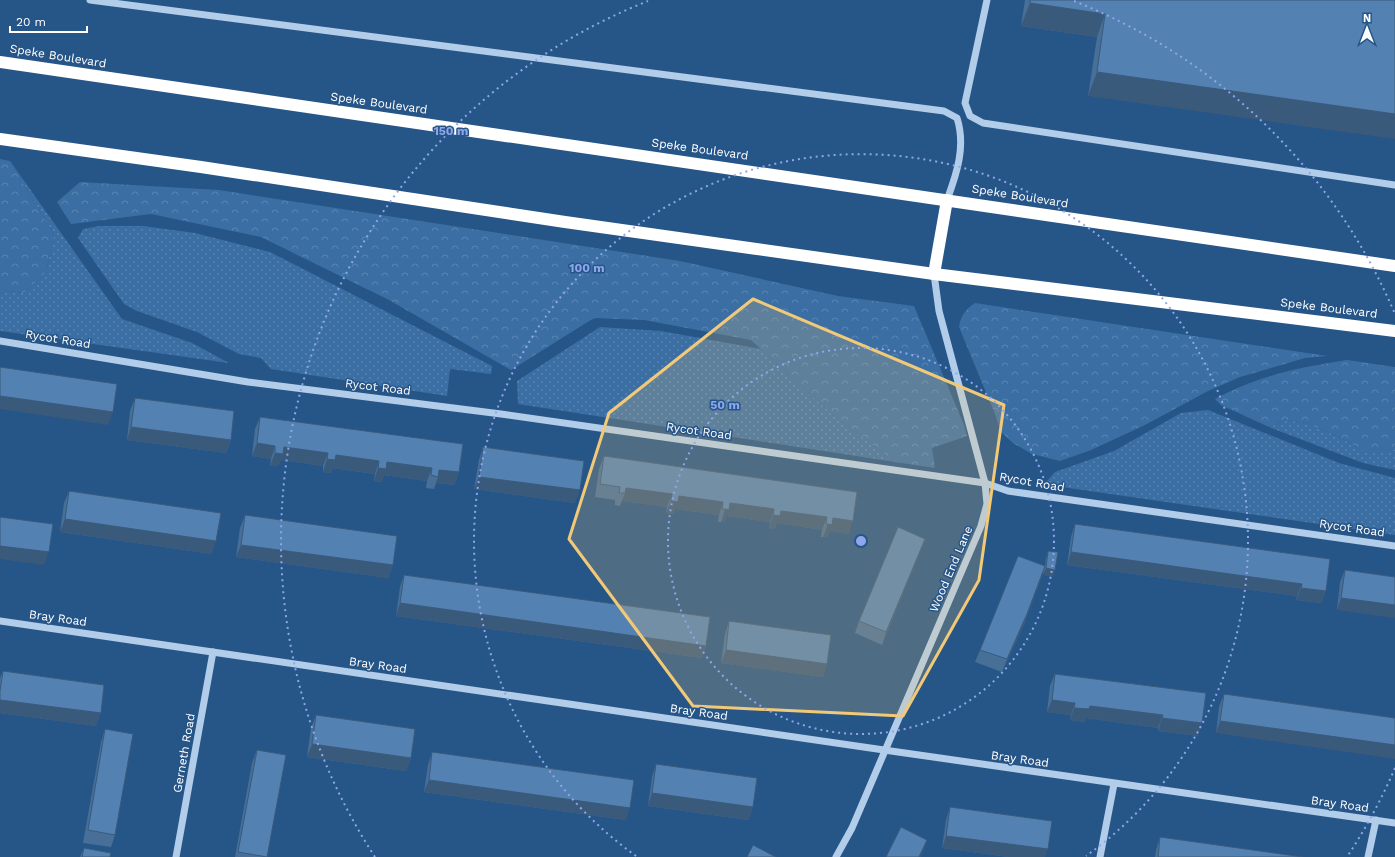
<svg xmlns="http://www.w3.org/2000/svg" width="1395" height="857" font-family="'Work Sans',sans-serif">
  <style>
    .grass { fill: url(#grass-dots) }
    .forest { fill: url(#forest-crowns) }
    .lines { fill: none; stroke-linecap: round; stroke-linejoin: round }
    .minor { stroke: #b2cde9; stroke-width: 7 }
    .highway { stroke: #fff; stroke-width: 12 }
    .wall { fill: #476f98 }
    .shaded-wall { fill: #3a5a7c }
    .building { fill: #5381b1; stroke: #3a5a7c }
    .marked { fill: #f2c977; fill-opacity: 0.2; stroke: #f2c977; stroke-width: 3; stroke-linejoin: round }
    .ring { fill: none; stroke: #8ea6ec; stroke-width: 2; stroke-dasharray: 2 4 }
    .labels { text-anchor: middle; stroke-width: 3; stroke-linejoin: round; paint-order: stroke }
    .street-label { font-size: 12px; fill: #fff; stroke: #265588 }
    .centre { fill: #8ea6ec; stroke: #265588; stroke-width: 2 }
    .ring-label { font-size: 12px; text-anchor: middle; font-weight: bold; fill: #8ea6ec; stroke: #265588; stroke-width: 3; stroke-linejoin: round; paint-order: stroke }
  </style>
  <defs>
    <pattern id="grass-dots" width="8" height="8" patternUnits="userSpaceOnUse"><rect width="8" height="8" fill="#3b6fa4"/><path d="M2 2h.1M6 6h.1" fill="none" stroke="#5885b2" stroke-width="1.8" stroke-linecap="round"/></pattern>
    <pattern id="forest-crowns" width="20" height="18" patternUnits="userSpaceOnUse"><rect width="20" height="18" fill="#3b6fa4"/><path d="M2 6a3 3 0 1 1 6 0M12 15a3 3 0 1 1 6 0" fill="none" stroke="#5885b2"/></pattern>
  </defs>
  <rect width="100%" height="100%" fill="#265588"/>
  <g class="grass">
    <path d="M10,161l112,158 70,24 37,20 -229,-32v-41l24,3 22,-21 8,-37z"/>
    <path d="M99,226h44l52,7 75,19 222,114 -1,8 -41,-5 -3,27 -176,-27 -10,-11 -22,-4 -42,-22 -60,-21 -13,-7 -46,-66 5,-9z"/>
    <path d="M600,327l61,4 100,18 73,67 61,46 -377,-58 -1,-23z"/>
    <path d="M1208,410l131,53 56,15v57l-347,-50 -1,-4 8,-9 59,-21 67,-38z"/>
    <path d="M1286,420l20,3 35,15 23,13h26l5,-2v21l-32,-7 -94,-36z"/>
  </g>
  <g class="forest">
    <path d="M0,159l10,2 44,74 -8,37 -22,21 -24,-3z"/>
    <path d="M80,182l139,8 461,71 158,35 76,10 50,119 3,11 -35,12 3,20 -40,-6 -61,-46 -83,-76 -107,-20 -50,-2 -83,52 -122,-70 -128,-63 -110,-23 -80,10 -14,-22z"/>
    <path d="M975,303l352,53 -22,2 -65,19 -32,14 -63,34 -54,25 -31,11 -28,-7 -19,-11 -12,-11 -6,-18 -36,-87c2,-12 6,-17 16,-24z"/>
    <path d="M1347,360l48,7v82l-5,2h-26l-23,-13 -35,-15 -20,-3 -17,7 -48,-22 -6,-6c46,-24 81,-31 132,-39z"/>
  </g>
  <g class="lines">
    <g class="minor">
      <path d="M90,0l854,111 13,7c9,28 0,55 -10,82"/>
      <path d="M987,0l-22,103 5,13 13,7 412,62"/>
      <path d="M0,341l248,41 253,32 484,69 23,8 387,55"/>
      <path d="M0,621l884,129 511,73"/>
      <path d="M176,857l37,-205"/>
      <path d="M836,857l16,-29 129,-302 6,-22 -2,-21 -46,-172 -5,-37"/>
      <path d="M1100,857l14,-73"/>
      <path d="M1368,857l8,-37"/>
    </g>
    <g class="highway">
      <path d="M0,62l1395,204"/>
      <path d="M0,139l201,28 364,55 369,52 461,57"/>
      <path d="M934,274l13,-74"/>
    </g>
  </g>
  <g class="wall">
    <path d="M1025,0h370l-307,96 9,-59 -76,-11z"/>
    <path d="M135,398l96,42 -5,13 -99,-13 3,-29z"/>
    <path d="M260,417l199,55 -5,13 -18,-2 -2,6 -8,-1 1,-7 -43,-6 -2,7 -8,-1 1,-7 -43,-6 -1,5 -8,-1v-6l-42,-6 -3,6h-8l1,-7 -19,-3 3,-27z"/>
    <path d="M483,447l92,56 -101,-14 5,-29z"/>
    <path d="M604,456l253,36 -8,42 -19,-3 -3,6h-6l1,-7 -45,-7 -2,6 -6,-1 1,-6 -44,-6 -2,6h-6l1,-7 -44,-6 -2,5 -7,-1 1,-6 -45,-6 -2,5 -5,-1v-5l-20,-3 4,-28z"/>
    <path d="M69,491l143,63 -152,-22 4,-29z"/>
    <path d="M245,515l148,50 -5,13 -152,-21 4,-29z"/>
    <path d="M1075,524l251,67 -5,12 -25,-3 1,-4 -230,-31 4,-28z"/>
    <path d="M925,539l-5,12 -38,94 -27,-12 4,-12z"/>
    <path d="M1048,551l7,19 -2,6 -10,-1 1,-5 -21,57 -21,45 -27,-10 5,-12 65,-84 1,-8z"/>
    <path d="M1345,570l50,7 -58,33 3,-28z"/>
    <path d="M404,575l302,71 -4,12 -306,-42 4,-29z"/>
    <path d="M729,621l98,43 -4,13 -102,-14 4,-29z"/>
    <path d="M3,671l93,55 -96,-13v-35z"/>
    <path d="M1055,674l151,19 -8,43 -40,-5v-3l-72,-10 -2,4 -14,-2 1,-5 -24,-3 3,-26z"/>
    <path d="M1224,694l171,24 -179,15 3,-26z"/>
    <path d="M316,715l95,43 -5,13 -99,-14 4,-29z"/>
    <path d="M105,729l10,106 -4,12 -28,-4 18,-101z"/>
    <path d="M257,750l10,107h-32l17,-94z"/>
    <path d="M432,752l194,68 -202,-28 4,-27z"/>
    <path d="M656,764l97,43 -5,13 -100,-14 4,-29z"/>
    <path d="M950,807l95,50h-36l-67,-9 4,-28z"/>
    <path d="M1160,837l143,20h-148l1,-7z"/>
    <path d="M84,848l26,9h-30z"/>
  </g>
  <g class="shaded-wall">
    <path d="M1030,3l75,11 -8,23 -76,-11z"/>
    <path d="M1097,72l298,42v25l-307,-43z"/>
    <path d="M0,396l113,16 -5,13 -108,-16z"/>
    <path d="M131,427l100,13 -5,13 -99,-13z"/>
    <path d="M257,443l18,3 -4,13 -19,-3z"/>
    <path d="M284,447l44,6 -5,13 -42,-6 -3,6h-8l5,-13z"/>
    <path d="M336,455l43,6 -4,13 -43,-6 -1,5 -8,-1 4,-13z"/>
    <path d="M387,462l45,6 -5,13 -43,-6 -2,7 -8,-1 4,-13z"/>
    <path d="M439,470l20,2 -5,13 -18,-2 2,-6z"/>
    <path d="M479,477l101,13 -5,13 -101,-14z"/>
    <path d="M626,488l46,6 -5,13 -45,-6 3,-8z"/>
    <path d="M679,496l44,6 -4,13 -44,-6 -2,5 -7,-1 5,-12z"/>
    <path d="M730,503l44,6 -4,13 -44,-6 -2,6h-3l4,-13z"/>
    <path d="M781,511l46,6 -5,13 -45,-7 -2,6 -6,-1 4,-13z"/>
    <path d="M833,518l20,3 -4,13 -19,-3 -3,6h-4l5,-13z"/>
    <path d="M65,519l151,22 -4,13 -152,-22z"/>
    <path d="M925,539l-5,12 -38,94 4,-13z"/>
    <path d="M241,545l152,20 -5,13 -152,-21z"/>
    <path d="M0,546l49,6 -5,13 -44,-6z"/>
    <path d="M1071,552l231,32 -5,12 -230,-31z"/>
    <path d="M1046,568l9,2 -2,6 -10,-1z"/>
    <path d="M1041,579l-18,48 -21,45 5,-13z"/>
    <path d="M1301,588l25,3 -5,12 -25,-3z"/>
    <path d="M1341,598l54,7v13l-58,-8z"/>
    <path d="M400,603l306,43 -4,12 -306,-42z"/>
    <path d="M726,650l101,14 -4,13 -102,-14z"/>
    <path d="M0,700l101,13 -5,13 -96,-13z"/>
    <path d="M1052,700l23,3 -4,12 -24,-3z"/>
    <path d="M1090,706l73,9 -5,13 -72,-10 -2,4 -14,-2 4,-12z"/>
    <path d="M1162,718l40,5 -4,13 -40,-5z"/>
    <path d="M1220,721l175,24v14l-179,-26z"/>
    <path d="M312,744l99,14 -5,13 -99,-14z"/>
    <path d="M429,780l201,28 -4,12 -202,-28z"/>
    <path d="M652,793l101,14 -5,13 -100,-14z"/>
    <path d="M946,836l102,13 -3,8h-36l-67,-9z"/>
    <path d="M927,840l-4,12 -2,5h-2z"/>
  </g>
  <g class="building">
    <path d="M1030,0h365v114l-298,-42 8,-58 -75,-11z"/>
    <path d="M0,367l117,17 -4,28 -113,-16z"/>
    <path d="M135,398l99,13 -3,29 -100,-13z"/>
    <path d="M260,417l203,27 -4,28 -20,-2 -1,7 -7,-2 1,-7 -45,-6 -1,7 -8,-1 1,-7 -43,-6 -1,5 -8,-1 1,-6 -44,-6 -1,7 -8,-1v-7l-18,-3z"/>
    <path d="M483,447l101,14 -4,29 -101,-13z"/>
    <path d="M604,456l253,36 -4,29 -20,-3 -1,7 -4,-1h-2l1,-7 -46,-6 -1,5 -7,-1 1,-6 -44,-6 -1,7 -4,-1h-3l1,-7 -44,-6 -1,6 -7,-1 1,-7 -46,-6 -1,5h-6l1,-6 -20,-3z"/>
    <path d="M69,491l152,22 -5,28 -151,-22z"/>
    <path d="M245,515l152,21 -4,29 -152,-20z"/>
    <path d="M0,517l53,7 -4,28 -49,-6z"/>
    <path d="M1075,524l255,35 -4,32 -25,-3 1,-4 -231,-32z"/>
    <path d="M898,527l27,12 -39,93 -27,-11z"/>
    <path d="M1048,551l10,1 -3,18 -9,-2z"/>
    <path d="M1018,556l27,10 -18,48 -20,45 -27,-9z"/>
    <path d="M1345,570l50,7v28l-54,-7z"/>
    <path d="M404,575l306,42 -4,29 -306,-43z"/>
    <path d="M729,621l102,14 -4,29 -101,-14z"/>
    <path d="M3,671l101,14 -3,28 -101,-13v-9z"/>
    <path d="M1055,674l151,19 -4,30 -40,-5 1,-3 -73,-9 -1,3 -15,-1 1,-5 -23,-3z"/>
    <path d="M1224,694l171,24v27l-175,-24z"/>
    <path d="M316,715l99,14 -4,29 -99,-14z"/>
    <path d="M105,729l28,5 -18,101 -27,-5z"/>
    <path d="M257,750l29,5 -19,102 -29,-5z"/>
    <path d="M432,752l202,28 -4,28 -201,-28z"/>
    <path d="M656,764l101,14 -4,29 -101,-14z"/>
    <path d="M950,807l102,14 -4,28 -102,-13z"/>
    <path d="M901,827l26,13 -8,17h-33z"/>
    <path d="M1160,837l143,20h-145z"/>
    <path d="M753,845l23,12h-29z"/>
    <path d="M84,848l27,5 -1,4h-28z"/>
  </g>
  <path class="marked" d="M753,299l251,106 -25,175 -76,136 -210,-10 -124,-167 40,-126z"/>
  <g class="ring">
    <circle cx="861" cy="541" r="193"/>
    <path d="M636 856A387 387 0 1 1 1086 856"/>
    <path d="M1395 768A580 580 0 0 1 1347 857M375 857A580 580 0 0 1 648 1M1074 1A580 580 0 0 1 1395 314"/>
  </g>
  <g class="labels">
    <g class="street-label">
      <text transform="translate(58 56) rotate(9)" y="4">Speke Boulevard</text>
      <text transform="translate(379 103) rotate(8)" y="4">Speke Boulevard</text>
      <text transform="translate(700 149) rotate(8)" y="4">Speke Boulevard</text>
      <text transform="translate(1020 196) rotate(9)" y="4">Speke Boulevard</text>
      <text transform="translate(1329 308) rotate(7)" y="4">Speke Boulevard</text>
      <text transform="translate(58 339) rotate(9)" y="4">Rycot Road</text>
      <text transform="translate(378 387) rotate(7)" y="4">Rycot Road</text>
      <text transform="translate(699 431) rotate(8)" y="4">Rycot Road</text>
      <text transform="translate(1032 482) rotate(10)" y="4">Rycot Road</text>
      <text transform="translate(1352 528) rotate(8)" y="4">Rycot Road</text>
      <text transform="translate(951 569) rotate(-67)" y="4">Wood End Lane</text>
      <text transform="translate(58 618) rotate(8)" y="4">Bray Road</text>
      <text transform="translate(378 665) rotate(8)" y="4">Bray Road</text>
      <text transform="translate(699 712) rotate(8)" y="4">Bray Road</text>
      <text transform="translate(184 753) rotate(-80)" y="4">Gerneth Road</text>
      <text transform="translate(1020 759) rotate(8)" y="4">Bray Road</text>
      <text transform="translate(1340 804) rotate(8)" y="4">Bray Road</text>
    </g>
  </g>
  <circle cx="861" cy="541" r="6" class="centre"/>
  <g class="ring-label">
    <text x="451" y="135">150 m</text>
    <text x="587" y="272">100 m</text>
    <text x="725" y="409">50 m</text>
  </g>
  <g transform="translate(1367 28)" stroke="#265588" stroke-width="3" paint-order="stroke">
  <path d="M0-3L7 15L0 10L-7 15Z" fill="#ffffff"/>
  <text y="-6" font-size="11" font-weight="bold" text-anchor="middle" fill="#ffffff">N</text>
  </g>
  <path d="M10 26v6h77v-6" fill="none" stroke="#ffffff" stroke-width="2"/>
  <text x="16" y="26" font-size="12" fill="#ffffff" stroke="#265588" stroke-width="3" paint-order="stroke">20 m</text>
</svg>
